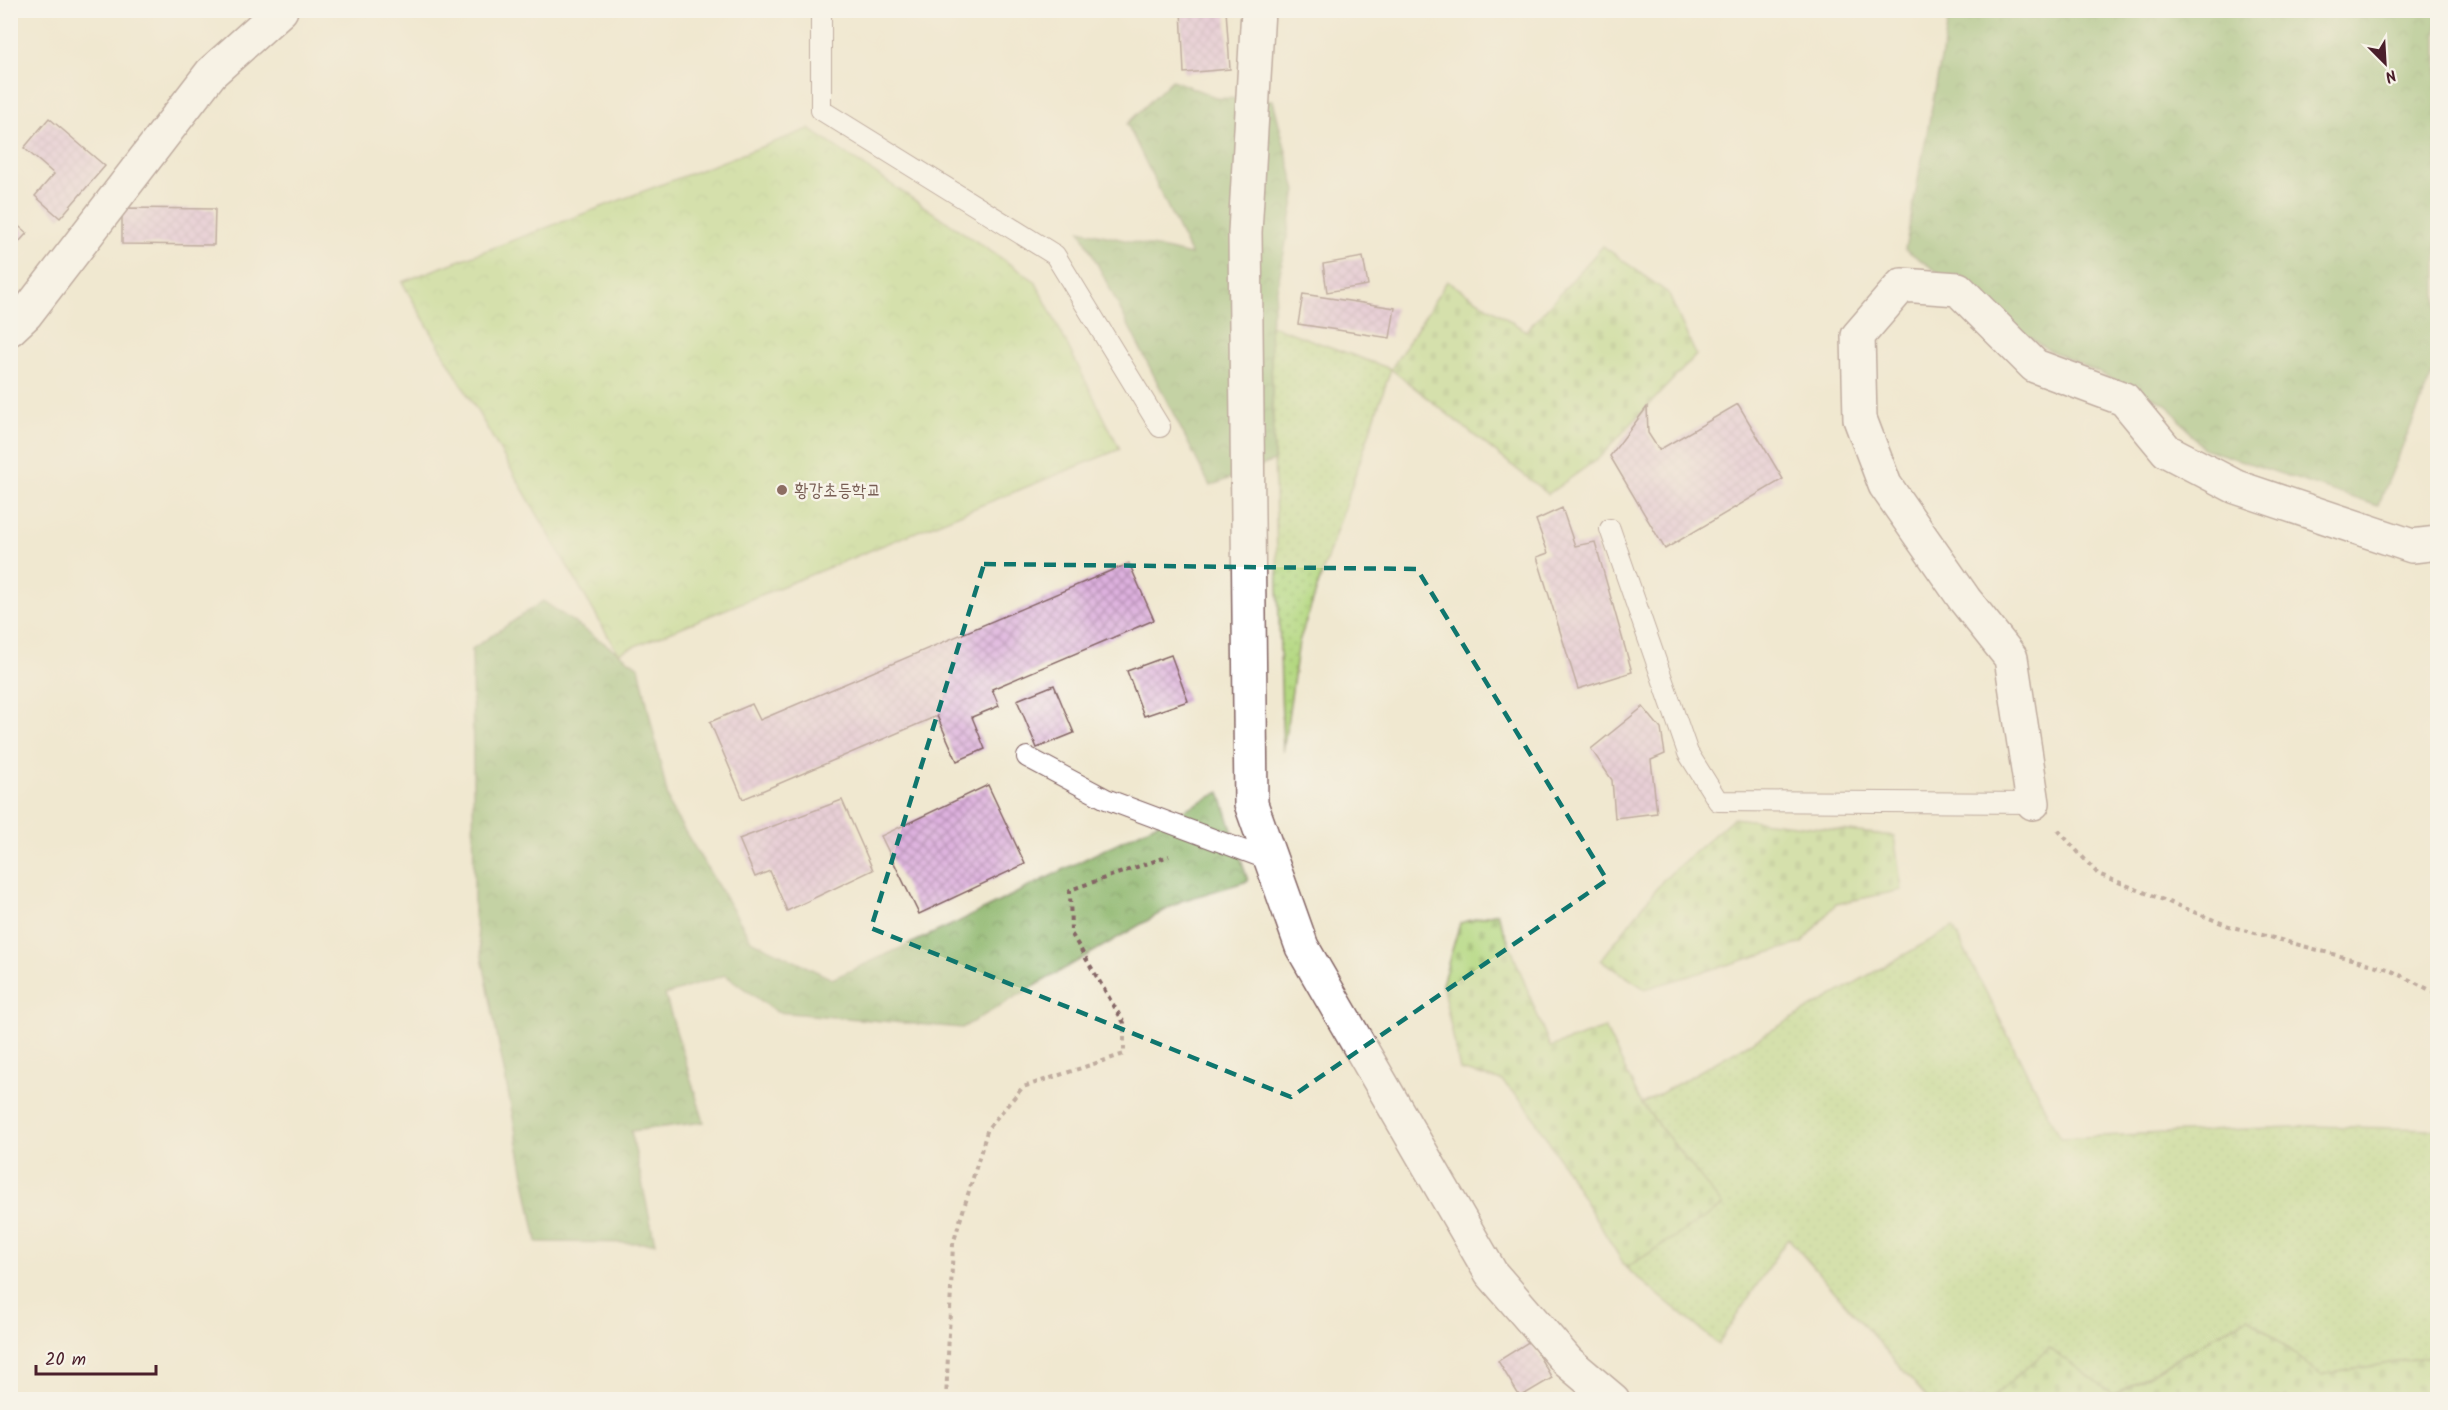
<svg xmlns="http://www.w3.org/2000/svg" width="2448" height="1410" font-family="Kalam,'Poor Story',sans-serif">
  <style>
    .grass { fill: url(#grass-dots); stroke: #7f7c56; stroke-width: 1.5 }
    .forest { fill: url(#forest-crowns); stroke: #6c6c4d; stroke-width: 1.5 }
    .cemetery { fill: url(#cemetery-stones); stroke: #7f7c56; stroke-width: 1.5 }
    .park { fill: url(#park-crowns); stroke: #7f7c56; stroke-width: 1.5 }
    .building { fill: url(#building-cross-hatch) }
    .lines { fill: none; stroke-linecap: round; stroke-linejoin: round }
    .lane-casing { stroke: #846565; stroke-width: 22 }
    .street-casing { stroke: #846565; stroke-width: 36 }
    .path { stroke: #846565; stroke-width: 4; stroke-dasharray: 4.5 4.5; stroke-linecap: butt }
    .lane { stroke: #fff; stroke-width: 20 }
    .street { stroke: #fff; stroke-width: 33 }
    .marked { fill: none; stroke: #0f766e; stroke-width: 4.5; stroke-dasharray: 12 8; stroke-linejoin: round }
    .education-dot { fill: #8d6e63; stroke: #f7f3e8; stroke-width: 2 }
    .labels { text-anchor: middle; stroke-width: 5; stroke-linejoin: round; paint-order: stroke }
    .education-label { font-size: 18px; fill: #785e54; stroke: #f7f3e8; text-anchor: start }
  </style>
  <defs>
    <pattern id="grass-dots" width="8" height="8" patternUnits="userSpaceOnUse" patternTransform="scale(1.5)"><rect width="8" height="8" fill="#b4d881"/><path d="M2 2h.1M6 6h.1" fill="none" stroke="#9cb970" stroke-width="1.8" stroke-linecap="round"/></pattern>
    <pattern id="forest-crowns" width="20" height="18" patternUnits="userSpaceOnUse" patternTransform="scale(1.5)"><rect width="20" height="18" fill="#8fb86f"/><path d="M2 6a3 3 0 1 1 6 0M12 15a3 3 0 1 1 6 0" fill="none" stroke="#77955b"/></pattern>
    <pattern id="cemetery-stones" width="16" height="16" patternUnits="userSpaceOnUse" patternTransform="scale(1.5)"><rect width="16" height="16" fill="#b4d881"/><path d="M2 7V4a2 2 0 0 1 4 0v3zM10 15v-3a2 2 0 0 1 4 0v3z" fill="#9cb970"/></pattern>
    <pattern id="park-crowns" width="20" height="18" patternUnits="userSpaceOnUse" patternTransform="scale(1.5)"><rect width="20" height="18" fill="#b4d881"/><path d="M2 6a3 3 0 1 1 6 0M12 15a3 3 0 1 1 6 0" fill="none" stroke="#9cb970"/></pattern>
    <pattern id="building-cross-hatch" width="8" height="8" patternUnits="userSpaceOnUse" patternTransform="scale(1.5)"><rect width="8" height="8" fill="#ddb1de"/><path d="M0 0l8 8M0 8l8-8" fill="none" stroke="#b58fb4"/></pattern>
  </defs>
  <rect width="100%" height="100%" fill="#f7f3e8"/>
  <filter id="ink" filterUnits="userSpaceOnUse"><feTurbulence type="fractalNoise" baseFrequency=".0167" numOctaves="2"/><feDisplacementMap in="SourceGraphic" scale="12" xChannelSelector="R" yChannelSelector="G"/><feConvolveMatrix kernelMatrix="1 2 1 2 8 2 1 2 1" color-interpolation-filters="sRGB"/></filter>
  <filter id="wash" filterUnits="userSpaceOnUse"><feTurbulence type="fractalNoise" baseFrequency=".008" numOctaves="4" result="noise"/><feDisplacementMap in="SourceGraphic" scale="24" xChannelSelector="R" yChannelSelector="G"/><feGaussianBlur stdDeviation="1.35" result="paint"/><feColorMatrix in="noise" values="0 0 0 0 0 0 0 0 0 0 0 0 0 0 0 0 0 1.4 0 .05"/><feComposite in="paint" operator="in"/></filter>
  <g filter="url(#wash)">
    <rect width="100%" height="100%" fill="#f0e8d0"/>
    <g class="grass">
      <path d="M1270,325l121,44 -92,273 -16,110z"/>
      <path d="M1953,927l107,211 251,-12 126,3v226l-116,20 -73,-58 -134,78 -65,-46 -58,50h-63l-140,-161 -70,106 -92,-76 96,-62 -80,-102z"/>
    </g>
    <g class="forest">
      <path d="M1950,11h487v352l-59,143 -175,-58 -36,-44 -122,-56 -140,-99z"/>
      <path d="M1172,80l46,18 55,2 23,91 -26,134 4,136 -64,25 -130,-256 111,25 -64,-131z"/>
      <path d="M543,601l96,66 31,140 81,133 81,39 124,-56 264,-131 28,89 -67,20 -219,127 -185,-16 -52,-37 -60,20 39,127 -73,9 24,112 -118,-1 -63,-326 -2,-267z"/>
    </g>
    <g class="cemetery">
      <path d="M1603,246l65,47 28,62 -97,103 -51,36 -157,-125 56,-88 79,50z"/>
      <path d="M1733,818l161,18 8,54 -66,14 -34,39 -157,46 -44,-29 62,-80z"/>
      <path d="M1497,913l53,134 55,-19 37,76 81,102 -97,62 -98,-160 -26,-27 -42,-11 -18,-86 18,-61z"/>
      <path d="M2248,1317l73,58 116,-20v44h-446l58,-51 66,47z"/>
    </g>
    <path class="park" d="M809,129l226,152 85,168 -502,204 -216,-371z"/>
    <g id="blocks">
      <g class="building">
        <path d="M1181,10h45l4,59 -46,4z"/>
        <path d="M49,118l56,48 -45,52 -25,-22 19,-22 -30,-26z"/>
        <path d="M122,208l93,1 -1,36 -92,-1z"/>
        <path d="M10,219l17,14 -17,19z"/>
        <path d="M1363,257l5,28 -41,7 -4,-28z"/>
        <path d="M1303,294l92,14 -5,30 -92,-14z"/>
        <path d="M1738,404l45,75 -118,70 -55,-93 37,-49 1,26 11,17z"/>
        <path d="M1562,508l13,38 20,-4 37,130 -54,17 -41,-132 11,-4 -12,-33z"/>
        <path d="M1129,563l25,57 -162,69 7,17 -27,11 13,32 -28,12 -20,-45 -194,83 -33,-77 42,-18 8,16z"/>
        <path d="M1171,655l17,46 -44,15 -17,-45z"/>
        <path d="M1054,685l20,48 -37,15 -20,-48z"/>
        <path d="M1643,707l18,22 4,25 -14,6 6,53 -42,5 -3,-38 -21,-31z"/>
        <path d="M988,785l37,79 -106,50 -38,-78z"/>
        <path d="M842,800l31,70 -86,41 -17,-40 -15,6 -16,-38z"/>
        <path d="M1530,1341l22,37 -32,19 -22,-36z"/>
      </g>
    </g>
  </g>
  <g filter="url(#ink)">
    <use href="#blocks" fill-opacity="0" stroke="#846565" stroke-width="1.5"/>
    <g class="lines">
      <g class="lane-casing">
        <g id="lane">
          <path d="M821,10v100l234,145 105,172"/>
          <path d="M1610,529l78,224 30,48 315,2"/>
          <path d="M1027,757l79,42 166,62"/>
        </g>
      </g>
      <g class="street-casing">
        <g id="street">
          <path d="M1258,10l-13,222 6,572 51,143 189,326 77,89 45,38"/>
          <path d="M10,329l16,-15 185,-241 70,-63"/>
          <path d="M2033,803l-22,-145 -46,-58 -80,-115 -25,-66 -2,-83 44,-51 56,4 77,77 89,33 43,52 69,36 176,59 26,-3"/>
        </g>
      </g>
      <g class="path">
        <path d="M2058,830l40,44 131,52 159,43 50,25"/>
        <path d="M946,1400l7,-156 35,-116 35,-41 101,-33v-31l-53,-90 -1,-43 99,-34"/>
      </g>
      <use href="#lane" class="lane"/>
      <use href="#street" class="street"/>
    </g>
  </g>
  <path d="M0 0H2448V1410H0ZM984,564l433,5 190,311 -316,217 -420,-169z" fill="#f0e8d0" fill-opacity=".55" fill-rule="evenodd"/>
  <path class="marked" d="M984,564l433,5 190,311 -316,217 -420,-169z"/>
  <circle class="education-dot" cx="782" cy="490" r="6"/>
  <g class="labels">
    <g class="education-label">
      <text x="794" y="496">황강초등학교</text>
    </g>
  </g>
  <rect width="2448" height="1410" fill="none" stroke="#f7f3e8" stroke-width="36"/>
  <g transform="translate(2385 63) rotate(156)" stroke="#f7f3e8" stroke-width="4.5" paint-order="stroke">
  <path d="M0-4.5L10 22L0 15L-10 22Z" fill="#4a1f2b"/>
  <text y="-9" font-size="16" font-weight="bold" text-anchor="middle" fill="#4a1f2b">N</text>
  </g>
  <path d="M36 1365v9h120v-9" fill="none" stroke="#4a1f2b" stroke-width="3"/>
  <text x="45" y="1365" font-size="18" fill="#4a1f2b" stroke="#f7f3e8" stroke-width="4.5" paint-order="stroke">20 m</text>
</svg>
